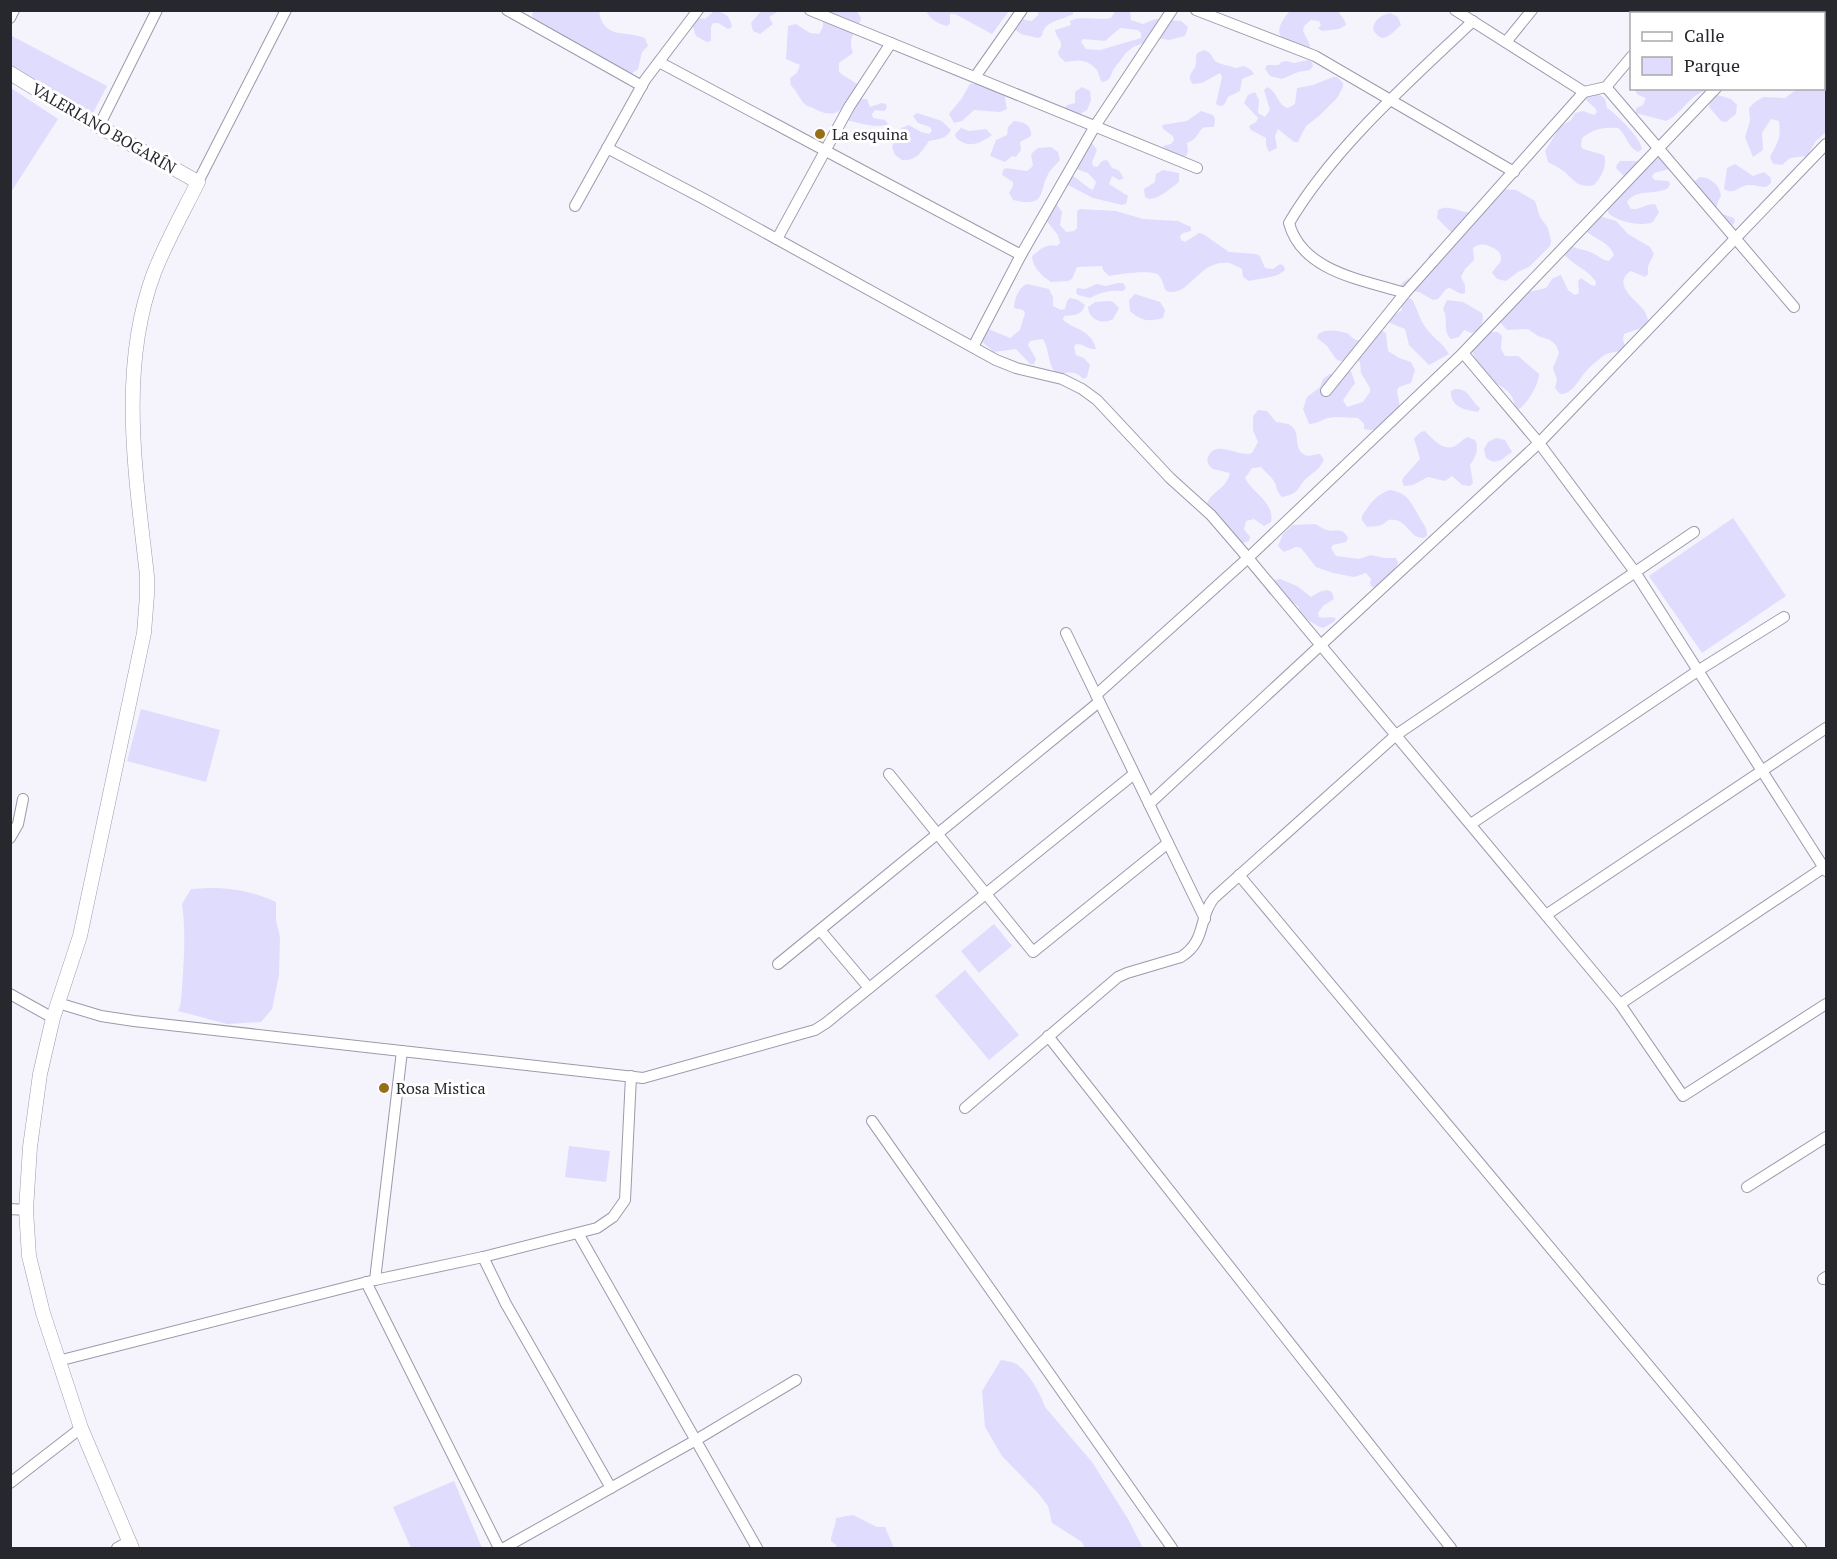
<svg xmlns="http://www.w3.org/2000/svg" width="1837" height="1559" font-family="'PT Serif',serif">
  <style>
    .green { fill: #dfdcfe; fill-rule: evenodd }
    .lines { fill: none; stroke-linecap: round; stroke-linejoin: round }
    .minor-casing { stroke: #9b9aac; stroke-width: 12 }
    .tertiary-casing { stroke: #9b9aac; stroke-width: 15 }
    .minor { stroke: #fff; stroke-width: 10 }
    .tertiary { stroke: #fff; stroke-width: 14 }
    .poi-dot { fill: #986e1b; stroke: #fff; stroke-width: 2 }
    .labels { text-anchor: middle; stroke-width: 6; stroke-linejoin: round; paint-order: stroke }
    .street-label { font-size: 16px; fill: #27272e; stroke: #fff }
    .poi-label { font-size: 16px; fill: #27272e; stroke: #fff; text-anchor: start }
  </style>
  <rect width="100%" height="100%" fill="#f5f4fc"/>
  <g class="green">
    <path d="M1116,10l14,1 1,9 12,4 12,-5 26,2 7,6 -3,9 -16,4 -13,-2 -23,9 -7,6 -13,17 -3,8 -4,3 -4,1c-3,-4 -3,-10 -6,-13 -10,-11 -19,-9 -31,-7l-6,-6 -1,-4c8,-11 -1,-11 -3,-22l16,-5 -1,-4c10,-6 29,0 41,-3zM1120,28l18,2 3,3v5l-41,12 -14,-1 -5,-7 2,-3 22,2z"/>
    <path d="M533,11h66c4,29 27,19 46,27l3,8 -6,6 -4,17 -7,5 -95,-51 -4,-7z"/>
    <path d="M714,11c11,1 16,5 18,16l-4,2 -10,-6h-5l-2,4v14l-4,1 -11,-6 -4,-12 4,-6 9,1z"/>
    <path d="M761,11h18l-10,6 4,7 -13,10 -7,-3 -2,-8z"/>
    <path d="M823,11l34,-1 4,9c-5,15 -14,16 -8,34l-14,10v9c7,6 14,8 20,14 -12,19 -20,36 -44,23 -3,-2 -7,-2 -9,-4 -7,-5 -8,-14 -15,-19l-1,-8 7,-5 3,-8 -14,-6 2,-33 8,-2 14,9 9,1 4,-7z"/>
    <path d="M926,11v-1l83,1 -17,23 -37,-20h-5v9l-3,3c-9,-2 -17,-7 -21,-15z"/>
    <path d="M1038,11h35v3c-12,7 -29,6 -31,22l-4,2 -17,-4 -7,-5 6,-10 12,2 6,-6z"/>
    <path d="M1290,11h48l7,10 1,4 -7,4 -17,2 -4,-3 3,-3 -2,-4 -8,-1 -7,6 -1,5 6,12 2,8c-25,-8 -45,-13 -21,-40z"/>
    <path d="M1390,13l8,4 3,8c-9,8 -19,22 -28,4 1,-9 8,-14 17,-16z"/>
    <path d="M10,35l97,51 -15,29 -81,-50z"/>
    <path d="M1204,50c8,3 7,5 11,11 3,3 16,5 21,7l8,-2 7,4 3,4 -12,5 -2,12 -12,6 -4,8 -4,1 -4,-2 6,-27 -2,-4 -18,10 -9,1c-8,-9 2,-12 3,-21 0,-4 0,-7 1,-10z"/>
    <path d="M1308,60l4,2 1,4 -3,4 -12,2 -16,7 -12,-3 -5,-7 2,-4h12l2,-3 5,-1 8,2z"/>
    <path d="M1826,61v71l-10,9 -9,15 -17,2 -8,7 -9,-1 -3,-7c8,-16 11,-17 9,-36l-8,-2 -9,14 1,17 -10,7 -8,-20 5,-16 -1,-13 6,-6 8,-5 22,1 12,-9 27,-1v-25z"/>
    <path d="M1333,77h4l6,6v4l-6,11 -18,18 -13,10 -8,16h-4l-16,-13 -3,7 2,12 -8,4 -3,-7v-7l-15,-8 -2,-4 7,-4 2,-4 -14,-15 4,-8 7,-3 4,8 -1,13 7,4 5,-7 -6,-20 3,-3c11,5 10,18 21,21l7,-4 2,-16 16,-3z"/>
    <path d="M970,84h8l26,8 3,17 -7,3 -26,-2 -12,11 -8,2 -5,-9 13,-16z"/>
    <path d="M1082,87l8,4 1,9 -4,10 -7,4 -12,-2 -3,-4 2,-3 8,-2v-11z"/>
    <path d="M11,88l47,31 -47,73z"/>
    <path d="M1634,89h74c-4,2 -9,4 -13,7 -9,7 -19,21 -29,25l-30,-8v-5l7,-3 3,-7 -8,-3z"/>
    <path d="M1599,94l6,5 2,9c9,6 34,30 35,41l-4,3c-11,-5 -11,-17 -20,-24 -15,-1 -25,1 -36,10l-1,8 2,3 21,6c4,10 -3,23 -10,30 -17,4 -20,-6 -32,-15 -4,-3 -9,-5 -14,-8l-3,-11 15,-24 11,-7 4,-7 8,-2 11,4 3,-3 -2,-4 -9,-8 1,-4z"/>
    <path d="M1718,95l13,4 6,6 -1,9 -10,8 -5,-1 -12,-14 2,-8z"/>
    <path d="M863,99h4l3,8 12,-4 4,1 1,4 -3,3 -9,-1 -3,4 1,4 12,2 3,4c-10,5 -30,-1 -41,-4l11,-20z"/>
    <path d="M1201,111l12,4 2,4 -1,8c-16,0 -10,1 -19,11 -2,3 -5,3 -8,5l1,9 -2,4h-5l-16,-6 -2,-4 8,-2 3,-4 -1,-4 -10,-7 -1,-4 25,-4z"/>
    <path d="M917,113l25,8 9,9c-5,9 -13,9 -22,11 -8,11 -12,20 -27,19l-7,-5 -3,-8 9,-19 8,-3 12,7 8,2 3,-3 -2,-4 -12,-4 -5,-7z"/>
    <path d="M1014,121c10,1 18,4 17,15l-11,6 1,8 -5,7 -4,-1 -7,6 -15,-6 6,-16 11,-5 1,-8z"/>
    <path d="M961,128l8,3 17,-2 6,6c-13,9 -23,14 -36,3l-1,-4z"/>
    <path d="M1092,143l5,7 -5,12 1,4 4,1 5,-6 5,-1 5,8c6,1 10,4 11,11l-4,1 -7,-4 -3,8 19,12 -2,8 -4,1 -29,-7 -27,-14 5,-9c8,4 15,12 22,15l3,-8 -8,-9 -15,-5 15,-24z"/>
    <path d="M1051,147l7,5 2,8c-3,4 -7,7 -10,11 -13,20 -1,37 -37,29l-4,-7 4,-7v-4l-11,-7 1,-5 3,-2 21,3 6,-5 -2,-12 7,-6z"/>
    <path d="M1657,157h5l8,7 -1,5 -15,4 -2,4 3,3 13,1 2,3 -2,4c-13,8 -32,0 -41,14l4,7c9,1 15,-5 24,-5l4,8 -6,10c-13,5 -33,0 -44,-8l-3,-7 21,-28 -11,-11 1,-4 3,-3h26z"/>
    <path d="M1735,164l18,12 11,-4 7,6v5l-5,4c-6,0 -11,-2 -17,-2 -11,0 -13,11 -25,4l3,-21z"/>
    <path d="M1163,170l16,3v9c-9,6 -24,22 -34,15l-1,-8 11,-7 1,-8z"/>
    <path d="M1700,177c11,0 20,9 21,19 -10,17 -1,17 13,22l1,4 -3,3 -17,-3 -15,-16 2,-8 -8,-16z"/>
    <path d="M1499,189l17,1 19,11 5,16 8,11 3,13 -1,5 -21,21 -11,5 -12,9 -9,-2 -5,-6c4,-9 13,-10 7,-21 -8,-6 -17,-11 -26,-4l1,12 -9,9 -4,8 4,8v8l-4,1 -11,-6 -4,1 -8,10 -5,1 -14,-8 -17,-2 -2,-4 3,-4 27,-16c-5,-19 4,-12 17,-12l3,-3 1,-19 -14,-14 1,-8c13,-7 23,5 36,2l13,-15v-5z"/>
    <path d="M1052,205h5l5,7 -2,13 6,7 8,-1 3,-3v-17l3,-2 36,2 27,8 35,2 13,6v4l-8,2 -3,3 1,4 4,2 14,-9 4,1 26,18 27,2 4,2 5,12 8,1 7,-5 4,2 1,4c-8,8 -24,8 -36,11l-6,-4 -1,-8c-4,-2 -9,-5 -13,-6 -31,-4 -40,36 -63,28 -3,-5 -3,-13 -9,-17 -8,-4 -38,0 -48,2l-6,-6 -1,-4 -25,1 -5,12 -4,2 -17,1c-9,-6 -19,-15 -19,-26 9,-7 14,-13 25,-10l3,-3 -2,-8 -13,-16z"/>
    <path d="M1599,216l17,5 12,13 22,13 4,7 -6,12v8l-3,3 -14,-6c-20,13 5,29 13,39 2,3 3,7 4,10l-4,7 -20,7 -1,5 2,8c-8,8 -14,3 -22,9 -5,4 -11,9 -15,13 -9,9 -15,26 -28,25l-5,-6 2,-8 -4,-12 6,-15 -3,-8 -6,-5 -12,-4 -10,-7 -21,1 -8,-9 22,-31 8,2 17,-4 7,-10 8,-3 7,15 7,5 4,-2 -1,-12 3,-3 10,7 4,1 1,-4c-8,-13 -24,-17 -33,-29l8,-8c6,5 12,4 19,7 8,3 11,8 19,9l5,-6c-5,-14 -21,-16 -30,-26z"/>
    <path d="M1118,283h5l3,5 -3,3c-13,-1 -22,1 -33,7l-12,-3 -2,-3 1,-4 8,1 12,-5 9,2z"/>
    <path d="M1027,284l22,5 4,8v9l8,4 4,-1 2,-8 3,-3 8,2 7,5c-3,11 -12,10 -21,11l-1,4c12,10 28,9 33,29 -8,1 -12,-5 -20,-5l-2,3 2,8 8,3 6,7 -3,12 -4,2c-9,-11 -17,-4 -27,-6 -9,-9 -6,-23 -13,-34l-13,2 -2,4 8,14 -2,5h-4l-14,-15 -22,3 -13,-11 5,-13 24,10 10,-8 5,-17 -2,-3 -9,-2c0,-9 5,-21 13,-24z"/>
    <path d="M1135,294l25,8 5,8 -2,8c-14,4 -22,3 -33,-7l-1,-11z"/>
    <path d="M1406,298h4l3,3c5,9 6,18 13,27 7,10 17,15 23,26l-20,11 -20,-20 -4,-16 -15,-6 -1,-4 13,-9 -1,-5z"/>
    <path d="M1447,300l16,2 19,11c3,9 -2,17 -10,20l-8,-3 -5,7 -8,2c-9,-8 -2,-20 -8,-30z"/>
    <path d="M1109,301l4,1 6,6 -6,11c-11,6 -24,1 -25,-12l7,-5z"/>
    <path d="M1379,329l7,4 2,18 11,7 12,4 4,8 -4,13 -12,4 -2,3 4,24c-11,7 -24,20 -37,15v-5l-6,-6c-10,0 -20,-2 -30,0 -7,2 -11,6 -19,6l-6,-15 4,-12 13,-10 3,-8 7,-5 21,-3 4,12 -12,17 4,7 16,-5 7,-10v-4l-9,-15 -1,-11 -3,-3 -17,2 -4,-2 -9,-13 -10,-8 1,-4c7,-5 20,-4 28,-1 5,1 6,7 12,7 8,0 15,-7 21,-11z"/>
    <path d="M1489,332h9l4,4 -1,13 4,7h13l21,18c0,10 -11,29 -20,35l-4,-1c-1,-19 -16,-21 -28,-31 -8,-7 -11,-16 -15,-26l2,-4z"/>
    <path d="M1455,389c14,-1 15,11 25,19l-2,4c-13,-2 -28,-5 -27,-21z"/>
    <path d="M1258,410l9,1 9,11c4,1 11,1 14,3 12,7 2,24 15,30 4,2 10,-1 15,-1l4,6c-6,11 -8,10 -16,17 -12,10 -6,16 -26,20 -5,-5 -5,-8 -7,-14 -3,-6 -10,-11 -14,-16l-9,1 -7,10c8,16 30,24 26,44l-7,4 -10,-7 -8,2 -2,8 6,8 -1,4 -9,3 -34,-37c3,-16 20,-16 24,-34l-17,-4c-4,-3 -7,-7 -5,-12 7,-19 32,1 44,-4l6,-11 -5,-12v-14z"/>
    <path d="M1425,431c7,7 18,21 30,15 4,-2 8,-7 12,-9l8,3c5,10 0,17 -5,25l3,18 -3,3 -8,-1 -10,-9 -7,5 -17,-4 -15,8 -9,1 -2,-4 1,-4 17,-19 -6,-21 7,-6z"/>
    <path d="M1496,438l9,2 7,12 -11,8 -8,2 -7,-4 -2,-9 4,-7z"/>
    <path d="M1389,490c19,2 22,13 31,28 4,8 7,8 7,18l-4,2c-13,0 -15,-16 -28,-18 -7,-2 -8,2 -14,5 -4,2 -10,1 -14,2l-5,-7v-4c7,-11 14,-21 27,-26z"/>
    <path d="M1733,518l53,78 -84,57 -53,-77z"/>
    <path d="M1315,524c3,1 6,4 9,5 11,5 17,-4 24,9l-2,4 -13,3 -2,3 5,8 23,3 12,-4 13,3h12l2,5 -3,6 -18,18h-5l-2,-4 1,-4 -5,-6 -12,4 -21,-4 -17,-6 -15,-19 -5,-1 -12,5 -6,-6 5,-12 10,-9z"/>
    <path d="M1280,579l17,7 14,11c8,-5 21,-13 23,2l-11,7 -5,7 1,4c6,2 11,-1 17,1l-2,4 -11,6c-7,-2 -19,-10 -23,-17 -3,-5 1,-3 -5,-7 -10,-9 -27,-3 -30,-18l2,-4z"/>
    <path d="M141,709l79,21 -14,52 -79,-21z"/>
    <path d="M209,888c24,0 46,4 67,14v18l4,17 -1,38 -7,34 -11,13 -34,2 -49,-13c4,-8 3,-15 4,-23 2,-28 4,-56 0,-84l9,-15z"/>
    <path d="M994,924l18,22 -33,27 -18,-22z"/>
    <path d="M965,970l54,65 -30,25 -54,-64z"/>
    <path d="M569,1146l41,5 -4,31 -41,-5z"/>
    <path d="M1001,1360c6,1 14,2 18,6 10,8 22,28 26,41l47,55 36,57 15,29h-58l-3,-6 -30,-19 -4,-17 -10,-13 -36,-37 -17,-29 -3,-36z"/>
    <path d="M454,1481l28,67h-71l-18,-41z"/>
    <path d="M853,1515l24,12h8l9,21h-60l3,-2 -6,-5c0,-9 5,-14 5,-23z"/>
  </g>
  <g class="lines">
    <g class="minor-casing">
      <g id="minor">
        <path d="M507,10l135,76"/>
        <path d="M810,10l387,158"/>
        <path d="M1196,10l119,46 199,116"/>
        <path d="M1455,10l129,82"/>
        <path d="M1809,10l3,4"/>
        <path d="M1666,14l3,-4"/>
        <path d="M1788,14l3,-4"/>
        <path d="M10,18l4,-8"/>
        <path d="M1824,27l2,3"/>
        <path d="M1506,42l26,-32"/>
        <path d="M659,62l362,193"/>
        <path d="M975,77l47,-67"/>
        <path d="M1606,87l188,220"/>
        <path d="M99,126l58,-116"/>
        <path d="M607,148l99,52 290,160 20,8 46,11 20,10 15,11 73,78 41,37 37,43 372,446 63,92 143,-92"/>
        <path d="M198,182l88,-172"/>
        <path d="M575,206l70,-126 53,-70"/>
        <path d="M777,239l72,-132 42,-64"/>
        <path d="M1405,293c-41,-13 -103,-21 -116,-70 45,-76 120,-141 184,-202"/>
        <path d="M973,347l48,-92 74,-129 77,-116"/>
        <path d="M1463,353l76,90 96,129 191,299"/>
        <path d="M1326,391l79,-98 179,-201 22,-5 26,-31"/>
        <path d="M1066,633l139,286"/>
        <path d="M1096,695l152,-137 215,-205 253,-265"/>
        <path d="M889,774l144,178 135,-109"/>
        <path d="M1149,804l390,-361 287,-299"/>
        <path d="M1471,824l228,-154 85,-53"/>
        <path d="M10,838l8,-14 5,-25"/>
        <path d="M1239,875l562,673"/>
        <path d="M1546,915l280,-187"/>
        <path d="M820,930l49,58"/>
        <path d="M778,964l321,-262"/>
        <path d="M10,994l43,24"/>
        <path d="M58,1003l43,13 33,5 509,57 172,-48 11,-7 308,-249"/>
        <path d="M1620,1004l206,-138"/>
        <path d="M1048,1036l403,512"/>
        <path d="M965,1108l153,-131 9,-4 54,-16c26,-16 17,-40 33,-59l182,-163 298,-203"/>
        <path d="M872,1121l300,427"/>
        <path d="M1747,1187l79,-50"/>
        <path d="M10,1209l16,1"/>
        <path d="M579,1235l178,313"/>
        <path d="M483,1257l23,47 105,184"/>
        <path d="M1823,1279l3,-2"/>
        <path d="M375,1280l27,-229"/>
        <path d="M366,1282l133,266"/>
        <path d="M58,1361l317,-81 108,-23 114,-29 16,-11 12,-17 6,-124"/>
        <path d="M10,1483l71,-55"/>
        <path d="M117,1548l11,-6"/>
        <path d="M504,1548l192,-108 100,-60"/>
      </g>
    </g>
    <g class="tertiary-casing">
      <path id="tertiary" d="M10,73l67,41 121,68c-15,30 -32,60 -44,91 -36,96 -18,203 -7,303v19l-3,38 -64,303 -27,82 -13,56 -10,73 -4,63 3,46 14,57 38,115 51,120"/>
    </g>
    <use href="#minor" class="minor"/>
    <use href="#tertiary" class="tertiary"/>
  </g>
  <g class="poi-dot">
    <circle cx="820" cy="134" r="6"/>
    <circle cx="384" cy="1088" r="6"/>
  </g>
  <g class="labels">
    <g class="street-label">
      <text transform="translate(104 128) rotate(30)" y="6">VALERIANO BOGARÍN</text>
    </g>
    <g class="poi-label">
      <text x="832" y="140">La esquina</text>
      <text x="396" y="1094">Rosa Mistica</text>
    </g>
  </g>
  <rect width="1837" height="1559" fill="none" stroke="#27272e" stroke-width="24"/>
  <rect x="1630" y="12" width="195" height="78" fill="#ffffff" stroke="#a9a9ab" stroke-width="1.5"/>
  <rect x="1642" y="32" width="30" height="9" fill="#ffffff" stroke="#a9a9ab" stroke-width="1.5"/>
  <text x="1684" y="42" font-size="18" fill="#27272e">Calle</text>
  <rect x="1642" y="57" width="30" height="18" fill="#dfdcfe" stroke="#a9a9ab" stroke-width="1.5"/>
  <text x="1684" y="72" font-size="18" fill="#27272e">Parque</text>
</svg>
